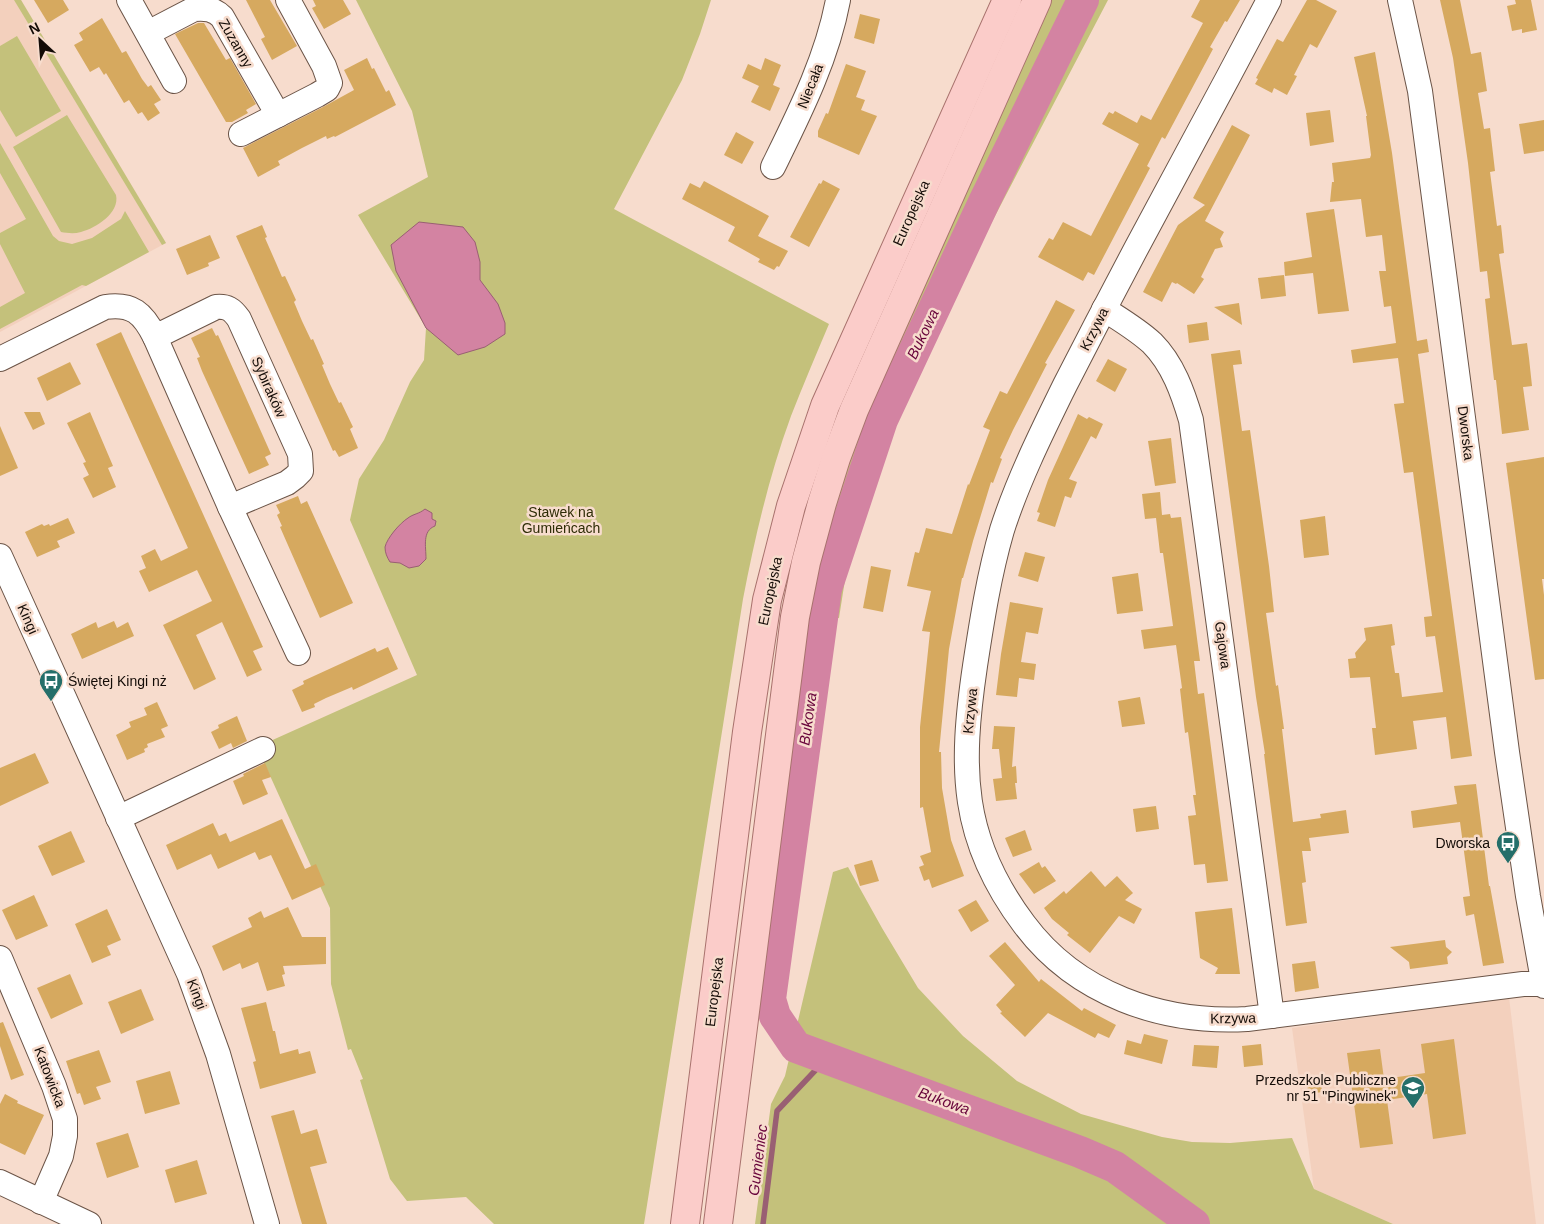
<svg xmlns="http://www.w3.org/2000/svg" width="1544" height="1224" font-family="Helvetica,sans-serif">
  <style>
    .built { fill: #f3d0bd }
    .green { fill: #c4c17b }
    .water { fill: #d383a2; stroke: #995f73 }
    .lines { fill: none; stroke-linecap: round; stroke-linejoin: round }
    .stream { stroke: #995f73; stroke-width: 5.5 }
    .river { stroke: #d383a2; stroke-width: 32 }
    .building { fill: #d6a95f }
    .minor-casing { stroke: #6b5447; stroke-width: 26 }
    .major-casing { stroke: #a8726d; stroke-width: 30 }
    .minor { stroke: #fff; stroke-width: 24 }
    .major { stroke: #fbccc9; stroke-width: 28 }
    .labels { text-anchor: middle; stroke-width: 5; stroke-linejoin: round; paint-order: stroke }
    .street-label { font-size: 14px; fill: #130b06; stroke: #f7dccd }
    .park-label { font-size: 14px; fill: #2e2c06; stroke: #f7dccd }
    .poi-label { font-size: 14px; fill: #130b06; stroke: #f7dccd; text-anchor: end }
    .water-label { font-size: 15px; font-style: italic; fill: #68043b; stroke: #f7dccd }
  </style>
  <rect width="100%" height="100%" fill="#f7dccd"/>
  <g class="built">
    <path d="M0,0h21l145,243 -166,89z"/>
    <path d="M1509,997l27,227h-143l-79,-35 -22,-161z"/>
  </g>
  <g class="green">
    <path d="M14,0h7l145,243 -4,2z"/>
    <path d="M356,0h355l-11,34 -18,46 -68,129 215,115c-13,31 -26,61 -38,92 -22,60 -36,121 -48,183l-99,625h-150l-28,-27 -59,4 -17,-22 -30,-99 3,-1 -12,-30 -3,1 -17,-66 -1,-76 -73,-161 160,-72 -67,-155 9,-41 25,-39 26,-58 14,-22 2,-32 -68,-113 70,-38 -16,-66z"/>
    <path d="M1049,0h59l-147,281 -92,200 -16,48 -14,89h-30l12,-65 22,-77 27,-80z"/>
    <path d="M17,36l44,75 -45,26 -16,-27v-64z"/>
    <path d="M67,115l49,80c4,18 -20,33 -35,37 -7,2 -14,1 -20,0l-48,-85z"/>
    <path d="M0,143l53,93 6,5 13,3 20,-6 29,-19 4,-8 24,41 -63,34 -4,-1 -82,44v-22l25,-14 -25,-49v-11l26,-14 -26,-46z"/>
    <path d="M848,867l34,61 36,60 45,48 54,45 64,33 81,23 30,5 38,1 62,-5 22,51 79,35h-638l16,-120 14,-28 48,-204z"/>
  </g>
  <g class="water">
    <path d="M419,222l44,5 12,15 5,20v18l18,24 7,19v11l-20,13 -27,8 -32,-27 -30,-57 -5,-26z"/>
    <path d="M425,509l7,4v6l4,2 -1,5c-13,5 -9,20 -9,33l-7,7 -10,2 -9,-5 -10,-1c-3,-5 -5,-9 -5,-15 2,-9 15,-24 23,-29 5,-4 11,-4 17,-9z"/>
  </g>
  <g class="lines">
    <path class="stream" d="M763,1224l14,-113 50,-53"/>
    <path class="river" d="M1083,0l-98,200 -103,220 -56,169 -56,410 5,17 21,31 284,105 35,15 79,57"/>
  </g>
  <g class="building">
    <path d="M34,0h29l6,10 -21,13z"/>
    <path d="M246,0h24l27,46 -25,14 -11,-21 4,-2z"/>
    <path d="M313,0h30l8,14 -27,15 -12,-21 4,-2z"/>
    <path d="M1200,0h40l-13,22 -2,-1 -15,26 3,2 -48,90 -3,-2 -15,29 3,2 -56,107 -6,-3 -5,9 -45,-24 11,-19 4,2 10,-18 28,14 48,-92 -37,-20 7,-12 4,2 2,-3 22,12 4,-8 10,5 52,-97 -12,-6z"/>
    <path d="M1307,0h9l21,11 -20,37 -7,-4 -16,31 3,1 -10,19 -13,-7 -2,5 -17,-9 3,-5 -2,-1 21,-39 6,3z"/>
    <path d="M1440,0h20l11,54 10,-2 6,39 -9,2 6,36 6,-1 5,43 -5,1 7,54 4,-1 3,28 -5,1 13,91 15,-2 2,15 3,28 -9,1 6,43 -27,4 -6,-54h-2l-4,-35 -5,-46 5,-1 -3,-27 -7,1 -12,-109 -15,-105z"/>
    <path d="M1515,0h16l6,30 -15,3v-4l-10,2 -5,-25 9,-2z"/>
    <path d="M860,14l20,5 -6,25 -20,-6z"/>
    <path d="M102,18l20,35 4,-2 16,28 6,8 3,-2 10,15 -7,4 6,9 -12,8 -6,-9 -4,2 -9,-14 -5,3 -18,-30 -2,2 -5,-8 -9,5 -16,-27 9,-5 -4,-7z"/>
    <path d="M198,23h6l22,37 4,-2 26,46 -10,6 2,3 -16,9h-6l-51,-88z"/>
    <path d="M1375,52l17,101 25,188 10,-2 2,13 -11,2 54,402 -21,3 -5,-42 -33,4 4,28 -42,6 -3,-27h4l-6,-51 -20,1 -2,-19 8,-1 -1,-5 11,-13 -2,-12 28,-4 3,21 -4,1 4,27h4l3,24 41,-5 -8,-56 -9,1 -2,-20 8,-1 -19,-144 -9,1 -7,-49 -3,-20 10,-1 -6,-45 -45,5 -2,-13 45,-7 -5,-37 -7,1 -5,-36h7l-4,-36 -16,2 -5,-38 -31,3 2,-20h2l-2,-19 38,-5 1,-3 -5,-39h1l-13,-59z"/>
    <path d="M367,58l5,11 2,-1 12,24 3,-2 7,15 -61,32 -1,-1 -7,3 -1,-3 -24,12 -24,13 2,4 -22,12 -15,-29 80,-41 31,-17 -10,-20z"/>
    <path d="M765,58l16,7 -8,20 7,3 -10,23 -19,-9 8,-16 -17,-8 6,-14 13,6z"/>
    <path d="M846,64l20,7 -10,26 9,3 -4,10 16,6 -18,39 -41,-18v-6l8,-18 2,1z"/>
    <path d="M1330,110l4,32 -24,4 -4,-33z"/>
    <path d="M1544,120v31l-20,3 -5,-30z"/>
    <path d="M1232,125l18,10 -45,86 19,11 -4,7 3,8 -8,2 -14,28 3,2 -10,15 -17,-11 -1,1 -4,-2 -10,20 -19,-10 35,-67 27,-20 -12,-7z"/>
    <path d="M736,132l18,10 -12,22 -18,-9z"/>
    <path d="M823,180l17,9 -31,58 -19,-10 29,-54 2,1z"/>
    <path d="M704,181l65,35 -11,20 30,15 -9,16 -2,-1 -3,4 -16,-8 2,-3 -32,-18 7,-14 -53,-28 8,-16 10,5z"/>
    <path d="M1334,209l15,102 -31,3 -5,-41 -28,3 -1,-14 28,-5 -6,-44z"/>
    <path d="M262,225l5,12 -2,1 11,25 6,14 3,-1 11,24 -2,2 8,19 9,19 2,-1 11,25 -2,1 8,19 9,19 2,-1 12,25 -3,2 8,19 -19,9 -4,-7 -2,1 -97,-215z"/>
    <path d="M210,235l10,23 -12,5 1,3 -22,9 -11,-26z"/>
    <path d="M1284,275l2,21 -25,3 -3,-21z"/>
    <path d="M1056,300l19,10 -30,53 2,1 -34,66 -13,28 2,1 -9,24 -2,-1 -18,59 -10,37h-1l-13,71 -10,103h2l1,36 9,52 13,36 -32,12 -3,-9 -5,2 -5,-14 5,-2 -4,-9 11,-4 -8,-45 -3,1v-81l10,-95 -8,-1 9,-40 -24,-5 8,-34 4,1 7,-25 26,6 16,-50 1,1 21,-55 -7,-3 17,-36 7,3z"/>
    <path d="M1239,303l3,22 -28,-18z"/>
    <path d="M1207,322l2,18 -20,3 -2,-18z"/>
    <path d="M212,328l4,8 2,-1 53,119 -6,3 4,8 -20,9 -47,-103 -5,-13 3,-1 -9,-19z"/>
    <path d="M121,332l142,315 -10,4 9,19 -15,7 -25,-55 -26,13 20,44 -22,11 -31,-65 49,-24 -15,-31 -48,22 -10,-21 7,-3 -5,-12 14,-7 6,12 27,-13 -92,-204z"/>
    <path d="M1240,350l2,14 -9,1 9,66 8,-1 19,136 5,46 -8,1 10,73 2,-1 6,44h-2l11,93 28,-4 -1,-4 26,-4 3,23 -40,5 2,13h-9l4,31 -4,1 5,40 -21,3 -22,-172h1l-9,-57 -45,-343z"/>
    <path d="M1108,359l19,10 -12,23 -19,-11z"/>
    <path d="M70,362l11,22 -34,17 -10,-23z"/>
    <path d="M24,412h16l5,12 -12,6z"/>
    <path d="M90,412l23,54 -5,2 8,19 -23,11 -10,-20 6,-3 -6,-12 3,-1 -19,-39z"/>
    <path d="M1078,414l9,5 2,-2 14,7 -7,15 -5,-3 -22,43 8,3 -6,16 -6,-2 -10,31 -18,-6 3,-8 -3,-1 11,-32z"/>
    <path d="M0,426l18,42 -18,8z"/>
    <path d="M1171,438l5,45 -21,3 -7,-45z"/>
    <path d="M1544,457v122h-2l2,16v84l-9,1 -29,-217z"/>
    <path d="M1160,492l2,23 8,-1 1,4 10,-1 19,144h-6l4,33 6,-1 24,188 -21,2 -2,-19 -11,1 -6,-49 8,-1 -3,-20h3l-8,-63 -3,1 -5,-44 2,-1 -6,-43 -32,4 -3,-19 32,-4 -10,-73h-3l-4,-35 -11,1 -3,-25z"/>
    <path d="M298,496l3,8 6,-3 46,102 -33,15 -40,-91 2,-1 -5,-11 3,-2 -4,-8z"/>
    <path d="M1325,516l4,39 -25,3 -4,-38z"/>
    <path d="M68,518l7,15 -18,8 3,6 -23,10 -12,-25 17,-8 2,2 5,-2 1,2z"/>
    <path d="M1025,552l20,5 -7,25 -20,-6z"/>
    <path d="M871,566l20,4 -8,42 -20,-4z"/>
    <path d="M1138,573l5,38 -26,3 -5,-37z"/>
    <path d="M1010,602l33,6 -5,26 -12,-2 -5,30 15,2 -2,16 -15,-2 -2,19 -21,-2 5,-41z"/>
    <path d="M114,621l3,7 11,-6 6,14 -52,23 -11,-25 25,-12 2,6z"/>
    <path d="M388,647l10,22 -45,21 -1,-3 -26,11 -12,6 1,3 -13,5 -10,-22 12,-6 -1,-3 72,-33 2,4z"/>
    <path d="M1140,697l5,27 -23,3 -4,-26z"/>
    <path d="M157,702l11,24 -7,3 4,8 -18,7 1,3 -4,2 1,3 -18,8 -11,-25 15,-8 -2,-5 18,-7 -3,-7z"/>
    <path d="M237,716l10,25 -14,7 -2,-5 -12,6 -8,-17 8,-4 -1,-3z"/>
    <path d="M994,726l21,1 -3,40 4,-1 1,17h-2l2,16 -21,2 -3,-22 9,-1 -3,-29h-7z"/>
    <path d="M35,753l14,30 -49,23v-38z"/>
    <path d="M265,763l6,14 -9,3 6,14 -25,11 -10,-24 11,-5 -1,-2z"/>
    <path d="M1476,784l13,102h1l14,77 -21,3 -9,-52 -8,2 -3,-19 7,-1 -10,-74 -47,6 -2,-17 46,-7 -3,-18z"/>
    <path d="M1156,806l3,23 -23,3 -3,-23z"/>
    <path d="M282,819l23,50 11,-5 9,21 -33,15 -21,-45 -12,5 -4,-8 -37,17 -7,-15 -34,16 -11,-25 47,-22 6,13 7,-3 4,9z"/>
    <path d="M1025,830l7,20 -19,7 -8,-19z"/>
    <path d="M71,831l14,31 -33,14 -14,-30z"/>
    <path d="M872,860l7,21 -19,5 -6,-21z"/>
    <path d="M1039,862l3,6 3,-2 11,15 -22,13 -15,-20z"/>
    <path d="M1091,871l14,16 12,-11 16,17 -8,7 17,9 -8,15 -15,-8 -29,37 -23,-18 2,-2 -17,-14 -8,-11 20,-17 2,3z"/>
    <path d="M34,895l14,31 -32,14 -14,-30z"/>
    <path d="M976,900l13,21 -18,11 -13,-22z"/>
    <path d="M288,907l14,30h24v27l-43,2 2,8 -3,1 3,11 -18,5 -9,-29 -16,7 -2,-6 -17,8 -11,-25 40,-19 -4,-9 13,-7 3,7z"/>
    <path d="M1232,908l8,66h-25l3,-6 -18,-10 -5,-46z"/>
    <path d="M107,909l14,31 -14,6 4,9 -19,8 -17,-39z"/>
    <path d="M1445,940l1,7 6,5 -5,5 1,7 -38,5 -1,-7 -19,-15z"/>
    <path d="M1005,942l34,40 2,-3 41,32 2,-3 32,17 -7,13 -11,-5 -3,5 -47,-25 -23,24 -25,-24 2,-1 -6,-7 19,-20 -26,-29z"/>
    <path d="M1315,961l4,27 -24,4 -3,-28z"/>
    <path d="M70,974l13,30 -32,15 -14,-31z"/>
    <path d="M141,989l13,31 -33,14 -13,-32z"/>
    <path d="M266,1002l7,29h2l5,23 18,-5 1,5 11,-3 6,22 -56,16 -7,-27 3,-1 -15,-53z"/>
    <path d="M3,1022l21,53 -13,5 -11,-34v-23z"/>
    <path d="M1144,1034l24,6 -6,24 -38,-10 3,-14 14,4z"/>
    <path d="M1454,1039l12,95 -33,5 -6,-45 -40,6 6,44 -33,4 -13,-95 33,-4 4,30 41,-6 -4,-29z"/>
    <path d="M1261,1044l2,21 -19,2 -2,-21z"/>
    <path d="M1194,1045l25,1 -2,22 -25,-2z"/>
    <path d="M99,1050l12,32 -15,5 5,12 -17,6 -4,-12 -3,1 -11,-33z"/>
    <path d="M170,1071l10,33 -35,10 -9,-33z"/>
    <path d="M1321,1078l1,14 -14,2 -1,-14z"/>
    <path d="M5,1094l13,7 -1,2 27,12 -19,40 -25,-12v-39z"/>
    <path d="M294,1110l7,24 16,-5 10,34 -17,4 17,57h-25l-5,-17 -26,-91z"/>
    <path d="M128,1133l11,34 -32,11 -11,-35z"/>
    <path d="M197,1160l10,34 -32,9 -10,-33z"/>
  </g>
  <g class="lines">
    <g class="minor-casing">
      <g id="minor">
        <path d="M129,0l45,81"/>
        <path d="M1269,0c-43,82 -87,163 -131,245 -25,47 -49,93 -73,140 -23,47 -47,95 -63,145 -13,45 -20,90 -27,136 -15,102 -15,173 49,258 52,70 138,100 223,95l276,-35h21"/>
        <path d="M1400,0l20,91 87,661 21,144 16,90"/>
        <path d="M148,33l46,-24c12,-1 20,0 28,8l56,98"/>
        <path d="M241,134l76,-39 10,-6 3,-6 -6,-17 -36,-66"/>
        <path d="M773,167c26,-53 54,-108 65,-167"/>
        <path d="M1104,309c17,11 34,21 48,34 21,21 31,50 39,77l81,596"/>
        <path d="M155,337l61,-30c11,-1 16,2 23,12l61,135 1,17 -6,6 -8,6 -57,24"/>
        <path d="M0,359l105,-52c27,-4 38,6 50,30l75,170 68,146"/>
        <path d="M0,556l189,418 29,80 49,170"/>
        <path d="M118,818l145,-69"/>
        <path d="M0,958l54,128 11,33v17l-4,20 -20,46"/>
        <path d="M0,1182l89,42"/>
      </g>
    </g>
    <g class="major-casing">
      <g id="major">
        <path d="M685,1224l62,-492 20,-132 24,-94 34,-100 182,-406"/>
        <path d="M718,1224l77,-607 11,-55 16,-59 14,-45 18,-48 183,-410"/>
      </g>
    </g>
    <use href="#minor" class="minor"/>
    <use href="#major" class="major"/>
  </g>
  <defs>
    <g id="bus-pin" transform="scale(1.25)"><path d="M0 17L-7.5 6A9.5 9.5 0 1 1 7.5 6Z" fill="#256f6a" stroke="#f7dccd"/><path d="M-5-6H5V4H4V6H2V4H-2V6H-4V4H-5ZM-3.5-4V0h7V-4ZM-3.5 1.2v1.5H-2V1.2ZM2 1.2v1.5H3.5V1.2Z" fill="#fff"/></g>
    <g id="school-pin" transform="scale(1.25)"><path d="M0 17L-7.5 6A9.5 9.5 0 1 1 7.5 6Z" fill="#256f6a" stroke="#f7dccd"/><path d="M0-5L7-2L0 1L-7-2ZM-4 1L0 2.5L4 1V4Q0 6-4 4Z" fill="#fff"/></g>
  </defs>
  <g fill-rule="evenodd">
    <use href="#bus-pin" x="51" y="681"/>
    <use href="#bus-pin" x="1508" y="843"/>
    <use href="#school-pin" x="1413" y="1088"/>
  </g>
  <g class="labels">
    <g class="street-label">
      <text transform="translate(236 43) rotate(60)" y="5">Zuzanny</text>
      <text transform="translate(810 86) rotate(-68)" y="5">Niecała</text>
      <text transform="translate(911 213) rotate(-66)" y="5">Europejska</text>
      <text transform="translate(1094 329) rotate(-63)" y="5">Krzywa</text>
      <text transform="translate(269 387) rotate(66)" y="5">Sybiraków</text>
      <text transform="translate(1466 433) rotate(83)" y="5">Dworska</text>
      <text transform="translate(770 591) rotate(-78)" y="5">Europejska</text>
      <text transform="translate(28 619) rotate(66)" y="5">Kingi</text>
      <text transform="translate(1223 645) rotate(82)" y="5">Gajowa</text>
      <text transform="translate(970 711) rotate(-84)" y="5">Krzywa</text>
      <text transform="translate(714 992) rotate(-83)" y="5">Europejska</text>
      <text transform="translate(197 994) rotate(69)" y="5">Kingi</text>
      <text transform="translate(1233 1018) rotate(-1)" y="5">Krzywa</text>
      <text transform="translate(50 1077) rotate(69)" y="5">Katowicka</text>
    </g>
    <g class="park-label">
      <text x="561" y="517">Stawek na<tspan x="561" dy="16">Gumieńcach</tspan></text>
    </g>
    <g class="poi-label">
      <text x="68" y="686" text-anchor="start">Świętej Kingi nż</text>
      <text x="1490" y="848">Dworska</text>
      <text x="1396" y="1085">Przedszkole Publiczne<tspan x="1396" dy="16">nr 51 "Pingwinek"</tspan></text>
    </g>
    <g class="water-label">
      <text transform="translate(923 334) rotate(-64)" y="5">Bukowa</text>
      <text transform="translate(808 719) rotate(-82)" y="5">Bukowa</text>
      <text transform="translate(944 1101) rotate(20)" y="5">Bukowa</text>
      <text transform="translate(758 1160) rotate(-83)" y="5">Gumieniec</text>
    </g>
  </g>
  <g transform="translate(40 40) rotate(334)" stroke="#f7dccd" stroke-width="4" paint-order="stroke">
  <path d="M0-4L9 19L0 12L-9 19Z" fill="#130b06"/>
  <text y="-8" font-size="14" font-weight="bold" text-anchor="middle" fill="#130b06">N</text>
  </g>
</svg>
